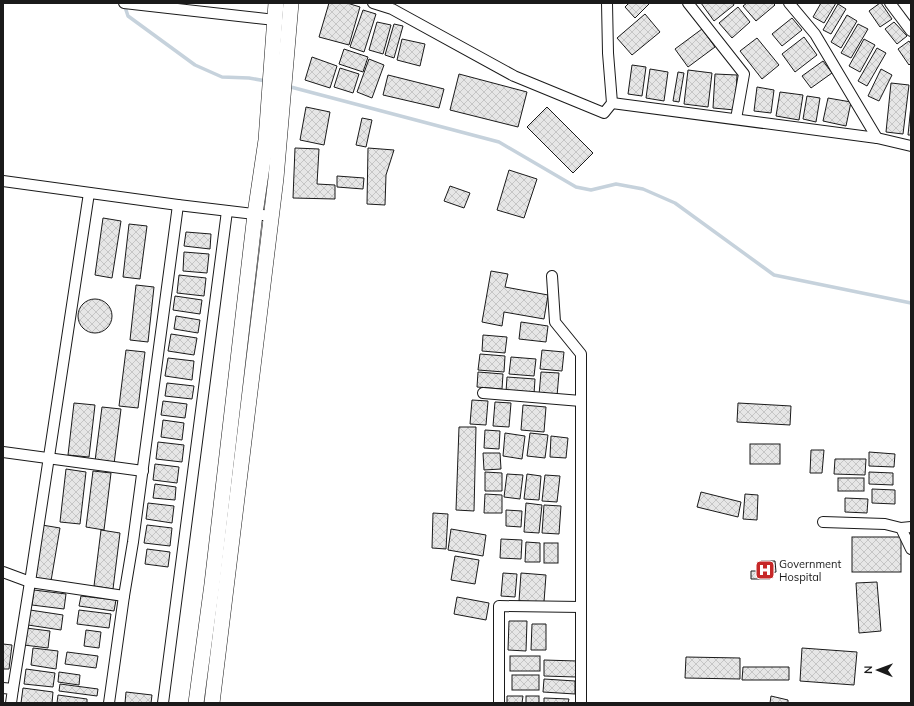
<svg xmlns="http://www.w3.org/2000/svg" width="914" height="706" font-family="Mulish,sans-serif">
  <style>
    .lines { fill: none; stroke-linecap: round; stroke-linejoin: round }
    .stream { stroke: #c6d2dc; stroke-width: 3.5 }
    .building { fill: url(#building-cross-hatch); stroke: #1a1a1a }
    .street-casing { stroke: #1a1a1a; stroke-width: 12 }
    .secondary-casing { stroke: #1a1a1a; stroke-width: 16 }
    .street { stroke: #fff; stroke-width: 10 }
    .secondary { stroke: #fff; stroke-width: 15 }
    .labels { text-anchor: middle; stroke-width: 3; stroke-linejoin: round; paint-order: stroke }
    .poi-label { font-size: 11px; fill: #1a1a1a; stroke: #fff; text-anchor: start }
  </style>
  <defs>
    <pattern id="building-cross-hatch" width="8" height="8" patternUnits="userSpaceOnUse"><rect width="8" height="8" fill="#e6e6e6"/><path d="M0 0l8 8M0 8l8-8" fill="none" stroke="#c5c5c5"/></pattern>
  </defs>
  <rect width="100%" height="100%" fill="#fff"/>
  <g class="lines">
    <g class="stream">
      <path d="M124,4l4,12 67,49 27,12 27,1 17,3"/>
      <path d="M287,86l212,56 77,45 15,3 25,-6 27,5 32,14 99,72 137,28"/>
    </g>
  </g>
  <g class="building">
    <path d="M329,3h18l13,4 -11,38 -30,-8z"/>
    <path d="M629,3h21l-15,15 -10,-11z"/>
    <path d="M701,3h32l1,2 -20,16z"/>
    <path d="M747,3h26l2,2 -19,16 -13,-15z"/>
    <path d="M821,3h15l-12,20 -11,-6z"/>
    <path d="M880,3h1l11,16 -12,8 -11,-16z"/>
    <path d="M838,4l8,5 -15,25 -8,-4z"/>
    <path d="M738,7l12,15 -18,16 -13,-15z"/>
    <path d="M363,10l13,4 -12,38 -14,-5z"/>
    <path d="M645,14l15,18 -28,23 -15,-17z"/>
    <path d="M847,15l10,6 -16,27 -10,-6z"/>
    <path d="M792,18l10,12 -20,16 -10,-12z"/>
    <path d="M377,22l14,3 -8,29 -14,-4z"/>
    <path d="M894,22l13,14 -10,8 -12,-15z"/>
    <path d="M394,24l9,2 -9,32 -9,-3z"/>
    <path d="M858,24l10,5 -17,29 -10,-5z"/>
    <path d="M702,29l13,18 -27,20 -13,-18z"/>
    <path d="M804,37l13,18 -22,17 -13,-18z"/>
    <path d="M757,38l22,27 -17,14 -22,-28z"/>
    <path d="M402,39l23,5 -5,22 -23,-6z"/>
    <path d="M864,39l11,6 -15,27 -11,-6z"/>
    <path d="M909,41l2,3v19l-2,2 -11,-16z"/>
    <path d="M877,48l9,5 -19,33 -9,-5z"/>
    <path d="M344,49l24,8 -5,15 -24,-8z"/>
    <path d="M312,57l25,9 -7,22 -25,-8z"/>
    <path d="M369,59l15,6 -12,33 -15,-6z"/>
    <path d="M823,61l9,12 -21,15 -9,-12z"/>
    <path d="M632,65l14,2 -4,29 -14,-2z"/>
    <path d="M340,68l19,6 -6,19 -19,-6z"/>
    <path d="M650,69l18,3 -4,29 -18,-3z"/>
    <path d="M881,69l11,6 -13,26 -11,-5z"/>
    <path d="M688,70l24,3 -4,34 -24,-3z"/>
    <path d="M678,72l6,1 -5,29 -6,-1z"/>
    <path d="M459,74l68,18 -9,35 -68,-17z"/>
    <path d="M715,74l22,1 -2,35 -22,-2z"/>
    <path d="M388,75l56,14 -5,19 -56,-13z"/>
    <path d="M891,83l18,2 -6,49 -17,-2z"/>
    <path d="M757,87l17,3 -3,23 -17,-2z"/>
    <path d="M780,92l23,3 -4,25 -23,-4z"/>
    <path d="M807,96l13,2 -4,24 -13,-3z"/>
    <path d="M828,98l23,4 -5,24 -23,-5z"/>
    <path d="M911,105v30h-3z"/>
    <path d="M306,107l24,5 -6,33 -24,-5z"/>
    <path d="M547,107l46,46 -20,20 -46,-46z"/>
    <path d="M362,118l10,2 -6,27 -10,-2z"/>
    <path d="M295,148l24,1 -2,35 18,1v14l-42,-1z"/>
    <path d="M368,148l26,2 -8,25 -1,30 -18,-1z"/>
    <path d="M509,170l28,9 -13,39 -27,-8z"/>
    <path d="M337,176l27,2 -1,11 -26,-2z"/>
    <path d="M450,186l20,7 -6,15 -20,-7z"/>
    <path d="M103,218l18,3 -9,57 -17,-3z"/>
    <path d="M129,224l18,2 -7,53 -17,-2z"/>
    <path d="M186,232l25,2 -1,15 -26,-3z"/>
    <path d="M184,252l25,2 -2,19 -24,-2z"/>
    <path d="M491,271l17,3 -3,13 43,8 -4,24 -40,-7 -2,14 -20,-4z"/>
    <path d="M179,275l27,3 -2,18 -27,-3z"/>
    <path d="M136,285l18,2 -6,55 -18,-2z"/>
    <path d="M175,296l27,4 -2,14 -27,-4z"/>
    <circle cx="95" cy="316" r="17"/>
    <path d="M176,316l24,4 -2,13 -24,-4z"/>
    <path d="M521,322l27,4 -2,16 -27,-3z"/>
    <path d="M171,334l26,4 -3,17 -26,-4z"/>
    <path d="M483,335l24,2 -2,16 -23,-2z"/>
    <path d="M126,350l19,2 -7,56 -19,-2z"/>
    <path d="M542,350l22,2 -2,19 -22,-2z"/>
    <path d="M480,354l25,2 -1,16 -26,-2z"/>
    <path d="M511,357l25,2 -2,17 -25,-2z"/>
    <path d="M168,358l26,3 -2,19 -27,-4z"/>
    <path d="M478,372l25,2 -1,15 -25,-2z"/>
    <path d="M541,372l18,1 -2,23 -18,-1z"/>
    <path d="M507,377l28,2 -1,15 -28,-2z"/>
    <path d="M167,383l27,3 -2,13 -27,-3z"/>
    <path d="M472,400l16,1 -2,24 -16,-1z"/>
    <path d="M163,401l24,3 -2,14 -24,-3z"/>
    <path d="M495,402l16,1 -2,24 -16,-1z"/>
    <path d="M74,403l21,2 -6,52 -21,-2z"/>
    <path d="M738,403l53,3 -1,19 -53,-3z"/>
    <path d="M523,405l23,2 -2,25 -23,-2z"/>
    <path d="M102,407l19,2 -7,55 -19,-3z"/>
    <path d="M163,420l21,3 -2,17 -21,-3z"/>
    <path d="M459,427h17l-2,84 -18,-1z"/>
    <path d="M485,430l15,1 -1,18 -15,-1z"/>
    <path d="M505,433l20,3 -3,23 -19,-3z"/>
    <path d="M530,433l18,2 -3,23 -18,-2z"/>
    <path d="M551,436l17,2 -2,20 -16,-1z"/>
    <path d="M158,442l26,3 -2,17 -26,-3z"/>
    <rect x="750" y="444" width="30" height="20"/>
    <path d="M811,450h13l-2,23h-12z"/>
    <path d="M869,452l26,2 -1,13 -25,-1z"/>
    <path d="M483,453h17l1,16 -17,1z"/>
    <path d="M835,459h31l-1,16 -31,-1z"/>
    <path d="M155,464l24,3 -2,16 -24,-3z"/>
    <path d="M66,469l20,3 -6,52 -20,-2z"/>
    <path d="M93,471l18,2 -7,57 -18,-3z"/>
    <path d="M485,472l17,1v18h-17z"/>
    <path d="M869,472l24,1v12l-24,-1z"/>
    <path d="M507,474l16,1 -3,24 -16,-2z"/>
    <path d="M527,474l14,2 -2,24 -15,-1z"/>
    <path d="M545,475l15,1 -3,26 -15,-1z"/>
    <rect x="838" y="478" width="26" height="13"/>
    <path d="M155,484l21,3 -1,13 -22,-2z"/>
    <path d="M872,489l23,1v14l-23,-1z"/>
    <path d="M701,492l40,10 -3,15 -41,-10z"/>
    <path d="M485,494l17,1v18h-18z"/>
    <path d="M745,494l13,1 -1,25 -14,-1z"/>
    <path d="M845,498l23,1 -1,14 -22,-1z"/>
    <path d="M148,503l26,3 -2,17 -26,-4z"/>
    <path d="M526,503l16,2 -3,28 -15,-1z"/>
    <path d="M544,505l17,1 -2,28 -17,-1z"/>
    <path d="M506,510l16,1 -1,16 -15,-1z"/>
    <path d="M433,513l15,1 -2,35 -14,-1z"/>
    <path d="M42,525l18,3 -9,53 -17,-3z"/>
    <path d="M147,525l25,3 -2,18 -26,-3z"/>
    <path d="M451,529l35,6 -3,21 -35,-6z"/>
    <path d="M101,530l19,3 -7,56 -19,-3z"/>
    <rect x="852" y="537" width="49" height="35"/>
    <path d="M501,539l21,1 -1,19 -21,-1z"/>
    <path d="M526,542l14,1v19h-15z"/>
    <rect x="544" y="543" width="14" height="20"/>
    <path d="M147,549l23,3 -2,15 -23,-3z"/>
    <path d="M455,556l24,4 -4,24 -24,-4z"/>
    <path d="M761,561h14l1,11 -6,1v6h-19v-8h10z"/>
    <path d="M503,573l14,1 -2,23 -14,-1z"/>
    <path d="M521,573l25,2 -2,27 -25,-1z"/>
    <path d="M877,582l4,49 -22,2 -3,-50z"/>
    <path d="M34,590l32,4 -2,15 -32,-4z"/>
    <path d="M81,596l35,4 -2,11 -35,-5z"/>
    <path d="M457,597l32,6 -3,17 -32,-6z"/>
    <path d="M30,610l33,5 -2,15 -33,-5z"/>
    <path d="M79,610l32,4 -2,14 -32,-4z"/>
    <path d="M509,621h18l-1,30 -18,-1z"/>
    <path d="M532,624h14v26h-15z"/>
    <path d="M26,628l24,3 -2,17 -24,-3z"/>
    <path d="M86,630l15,2 -2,16 -15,-2z"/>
    <path d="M3,644l9,1 -3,24h-6z"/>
    <path d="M33,648l25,3 -2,18 -25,-4z"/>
    <path d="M802,648l55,4 -3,33 -54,-4z"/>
    <path d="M67,652l31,4 -2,12 -31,-4z"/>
    <rect x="510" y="656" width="30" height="15"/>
    <path d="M686,657l54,1v21l-55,-1z"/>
    <path d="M544,660l33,1 -1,16 -32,-1z"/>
    <path d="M743,667h46v13h-47z"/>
    <path d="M26,669l29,4 -2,14 -29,-3z"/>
    <path d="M59,672l21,3 -1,10 -21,-3z"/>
    <rect x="512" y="675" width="27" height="15"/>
    <path d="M544,679l31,2v13l-32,-2z"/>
    <path d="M60,684l38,5 -1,7 -38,-5z"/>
    <path d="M23,688l30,4 -1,11h-31z"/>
    <path d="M126,692l26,3 -1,8h-26z"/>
    <path d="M58,695l29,4v4h-30z"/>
    <path d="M507,696h16l-1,7h-15z"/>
    <rect x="526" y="696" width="13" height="7"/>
    <path d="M771,696l17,4v3h-18z"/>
    <path d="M544,698l25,1 -1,4h-24z"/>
  </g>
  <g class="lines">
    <g class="street-casing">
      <g id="street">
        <path d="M124,3l151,17"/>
        <path d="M373,3l19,6 122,67 90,37 8,-10 -4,-50 -1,-50"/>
        <path d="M688,3l56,71 -8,45"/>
        <path d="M789,3l26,31 62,104"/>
        <path d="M890,3l21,28"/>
        <path d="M612,103l265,35 34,8"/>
        <path d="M3,181l175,24 93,11"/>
        <path d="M552,276l3,46 26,32v349"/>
        <path d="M483,393l98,8"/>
        <path d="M3,452l140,19"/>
        <path d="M823,522l62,2 16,4 10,21"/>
        <path d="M901,528l10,-1"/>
        <path d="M3,572l27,10 94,14"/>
        <path d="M3,688l10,1 -2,14"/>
        <path d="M13,689l17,-107 59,-389"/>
        <path d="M109,703l15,-107 9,-54 45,-337"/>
        <path d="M163,703l64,-492"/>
        <path d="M499,703v-97l82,1"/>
      </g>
    </g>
    <g class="secondary-casing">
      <g id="secondary">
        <path d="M196,703l16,-119 43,-370 11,-74 10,-137"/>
        <path d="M212,703l64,-525 15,-175"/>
      </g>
    </g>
    <use href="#street" class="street"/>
    <use href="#secondary" class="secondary"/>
  </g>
  <defs>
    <g id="hospital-square" transform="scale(1)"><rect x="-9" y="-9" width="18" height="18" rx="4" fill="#c62828" stroke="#fff"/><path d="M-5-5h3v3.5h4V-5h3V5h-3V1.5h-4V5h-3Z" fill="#fff"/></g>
  </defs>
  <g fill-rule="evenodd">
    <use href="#hospital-square" x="765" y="570"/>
  </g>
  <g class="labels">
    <g class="poi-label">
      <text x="779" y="568">Government<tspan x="779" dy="13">Hospital</tspan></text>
    </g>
  </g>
  <rect width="914" height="706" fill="none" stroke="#1a1a1a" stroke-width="8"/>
  <g transform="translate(878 670) rotate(271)" stroke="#ffffff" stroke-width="3" paint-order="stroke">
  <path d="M0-3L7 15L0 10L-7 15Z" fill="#1a1a1a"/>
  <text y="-6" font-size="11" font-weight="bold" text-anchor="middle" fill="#1a1a1a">N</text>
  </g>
</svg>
